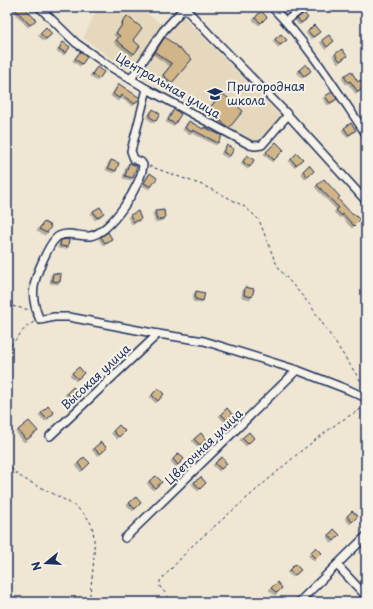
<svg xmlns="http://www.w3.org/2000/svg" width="373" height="609" font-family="'Playpen Sans',sans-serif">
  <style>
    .built { fill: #e6d8bd }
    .building { fill: #d1b586; stroke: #1b2f5e; filter: url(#shadow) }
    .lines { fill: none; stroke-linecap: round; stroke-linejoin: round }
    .minor-casing { stroke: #1b2f5e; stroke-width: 10 }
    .path { stroke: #1b2f5e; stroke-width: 1; stroke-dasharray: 3 3; stroke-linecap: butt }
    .minor { stroke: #f7f3e8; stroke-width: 7 }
    .labels { text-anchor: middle; stroke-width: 4; stroke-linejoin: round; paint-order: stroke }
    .street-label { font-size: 12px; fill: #1b2f5e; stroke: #f7f3e8 }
    .poi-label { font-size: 12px; fill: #1b2f5e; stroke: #f7f3e8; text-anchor: start }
  </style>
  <defs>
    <filter id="shadow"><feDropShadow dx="-2" dy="2" stdDeviation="0" flood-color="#0004"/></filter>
  </defs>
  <rect width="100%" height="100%" fill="#efe7d4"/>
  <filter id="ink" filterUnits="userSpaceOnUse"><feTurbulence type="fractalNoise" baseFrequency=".025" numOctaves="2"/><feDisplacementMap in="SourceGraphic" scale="8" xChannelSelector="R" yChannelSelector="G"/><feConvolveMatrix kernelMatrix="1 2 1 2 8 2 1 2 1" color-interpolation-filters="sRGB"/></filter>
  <g filter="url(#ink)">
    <path class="built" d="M106,7h32l26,19 13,-16 104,107 -20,25 -9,2 -140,-85 -29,-21 13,-26z"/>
    <g class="building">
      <path d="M13,7h11l12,13 -6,5z"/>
      <path d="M261,11l6,6 -6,6 -6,-5z"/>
      <path d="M304,13l4,5 -7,5 -4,-5z"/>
      <path d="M127,16l15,12 -9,12 7,6 -6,8 -18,-14 4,-4 -4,-3 7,-9 -1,-1z"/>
      <path d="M314,25l6,7 -7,5 -5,-6z"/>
      <path d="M46,27l6,7 -6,5 -6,-6z"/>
      <path d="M281,34l6,6 -7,5 -5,-6z"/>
      <path d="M329,35l5,6 -7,6 -5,-7z"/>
      <path d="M165,37l27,22 -20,24 -9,-8 9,-11 -17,-12z"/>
      <path d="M63,42l7,5 -4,6 -7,-4z"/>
      <path d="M342,49l5,7 -7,5 -5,-7z"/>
      <path d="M80,52l7,5 -5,7 -7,-5z"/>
      <path d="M306,64l5,7 -7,5 -5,-6z"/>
      <path d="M97,67l7,5 -5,7 -7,-5z"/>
      <path d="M351,71l7,11 2,-2 5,7 -7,5 -8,-11 -2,1 -4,-6z"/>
      <path d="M119,84l21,14 -5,6 -13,-9 -2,4 -7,-5z"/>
      <path d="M332,92l5,7 -7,4 -5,-7z"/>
      <path d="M222,93l21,18 -14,17 -21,-18z"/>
      <path d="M153,109l7,5 -4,7 -7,-5z"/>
      <path d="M174,109l7,5 -6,10 -7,-4z"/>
      <path d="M189,121l14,8 1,-2 18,9 -4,7 -25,-13 -1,2 -7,-4z"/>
      <path d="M351,123l5,7 -7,5 -5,-7z"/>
      <path d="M276,142l8,8 -10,10 -8,-8z"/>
      <path d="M227,145l7,4 -4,7 -7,-4z"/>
      <path d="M297,153l6,6 -7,6 -5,-6z"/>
      <path d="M247,155l7,5 -4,7 -7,-5z"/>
      <path d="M111,160l8,3 -3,8 -8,-3z"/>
      <path d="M129,163l8,3 -4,12 -8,-2z"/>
      <path d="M309,165l5,6 -6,6 -5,-6z"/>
      <path d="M150,173l7,5 -6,9 -7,-4z"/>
      <path d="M324,179l16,18 -2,2 15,16 1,-1 6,6 -6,6 -11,-12 -1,2 -6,-6 3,-2 -22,-23z"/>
      <path d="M100,207l4,6 -7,5 -4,-7z"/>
      <path d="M164,210l1,8 -8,2 -2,-9z"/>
      <path d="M138,211l3,8 -7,3 -4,-7z"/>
      <path d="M44,222l7,4 -4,7 -8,-4z"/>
      <path d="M108,232l4,7 -7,4 -4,-6z"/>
      <path d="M69,239l-1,8 -8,-1 1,-6z"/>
      <path d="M53,273l8,1 -1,8 -8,-1z"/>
      <path d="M245,287l9,2 -2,8 -8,-2z"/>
      <path d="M196,291l9,2 -2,8 -8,-2z"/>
      <path d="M79,367l5,6 -6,6 -6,-6z"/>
      <path d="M73,387l6,6 -6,6 -6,-6z"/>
      <path d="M158,388l6,6 -6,7 -6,-6z"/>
      <path d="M48,406l6,7 -7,6 -6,-6z"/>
      <path d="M227,408l6,7 -6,5 -6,-6z"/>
      <path d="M29,421l9,10 -12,9 -8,-10z"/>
      <path d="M119,425l6,6 -6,6 -6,-6z"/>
      <path d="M249,432l5,6 -6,6 -6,-6z"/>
      <path d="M201,433l5,7 -6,5 -6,-6z"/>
      <path d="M101,442l6,6 -7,6 -6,-6z"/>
      <path d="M179,453l5,6 -6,6 -5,-6z"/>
      <path d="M84,457l6,6 -7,7 -5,-7z"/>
      <path d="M222,457l5,7 -6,5 -6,-6z"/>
      <path d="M156,476l6,6 -7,6 -6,-7z"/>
      <path d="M201,477l5,6 -6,6 -6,-7z"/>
      <path d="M136,497l5,6 -6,6 -6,-6z"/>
      <path d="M352,511l6,5 -6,6 -5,-6z"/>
      <path d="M334,529l6,6 -6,6 -5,-6z"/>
      <path d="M316,547l6,6 -6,6 -6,-6z"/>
      <path d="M295,564l6,6 -6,5 -6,-5z"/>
      <path d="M277,582l5,6 -5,5 -6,-5z"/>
    </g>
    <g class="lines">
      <g class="minor-casing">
        <g id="minor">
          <path d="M39,7l37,36 33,23 38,23 103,56 5,1 7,-1 26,-30"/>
          <path d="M184,7l25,27 79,81 78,86"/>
          <path d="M272,7c37,38 65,84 94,127"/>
          <path d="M286,21l18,-14"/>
          <path d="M131,79l32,-48 22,-24"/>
          <path d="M147,89l-16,62 3,8 7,3 2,3c-1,19 -32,68 -53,71 -10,1 -21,-5 -31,0 -9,4 -24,40 -25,51 -2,12 1,22 6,33l14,-3h15l89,17 46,7 93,29 52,20 17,8"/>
          <path d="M50,436l108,-102"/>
          <path d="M125,538l172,-168"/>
          <path d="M337,565l29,31"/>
          <path d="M299,602l67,-66"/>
        </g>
      </g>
      <g class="path">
        <path d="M149,166l53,19 25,12 18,10 9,8 5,5 16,41 6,10 30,35 55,83"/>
        <path d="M7,305l23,5"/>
        <path d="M7,350l19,-23 8,-5"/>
        <path d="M7,464c4,4 7,8 11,11 19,13 62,27 72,47 9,16 1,61 -1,80"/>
        <path d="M173,602l-13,-15v-6l33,-36 108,-94 38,-29 27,-16"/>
      </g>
      <use href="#minor" class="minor"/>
    </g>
  </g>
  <defs>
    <g id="school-bare" transform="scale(1.2)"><path d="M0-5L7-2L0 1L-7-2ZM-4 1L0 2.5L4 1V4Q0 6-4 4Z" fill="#1b2f5e" stroke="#f7f3e8" stroke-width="2.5" paint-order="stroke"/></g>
  </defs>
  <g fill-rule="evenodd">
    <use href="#school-bare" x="215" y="94"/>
  </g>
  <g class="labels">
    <g class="street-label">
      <text transform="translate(168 86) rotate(30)" y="4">Центральная улица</text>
      <text transform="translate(96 377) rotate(-43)" y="4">Высокая улица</text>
      <text transform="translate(204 447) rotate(-44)" y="4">Цветочная улица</text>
    </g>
    <g class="poi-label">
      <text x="227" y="91">Пригородная<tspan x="227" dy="14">школа</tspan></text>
    </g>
  </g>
  <rect width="373" height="609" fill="none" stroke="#f7f3e8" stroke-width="24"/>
  <rect x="12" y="12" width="349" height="585" fill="none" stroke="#1b2f5e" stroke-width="1.5" filter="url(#ink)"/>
  <g transform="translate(46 563) rotate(252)" stroke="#f7f3e8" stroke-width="3" paint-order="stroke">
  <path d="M0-3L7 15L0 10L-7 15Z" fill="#1b2f5e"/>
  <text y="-6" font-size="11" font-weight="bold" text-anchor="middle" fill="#1b2f5e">N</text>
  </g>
</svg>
